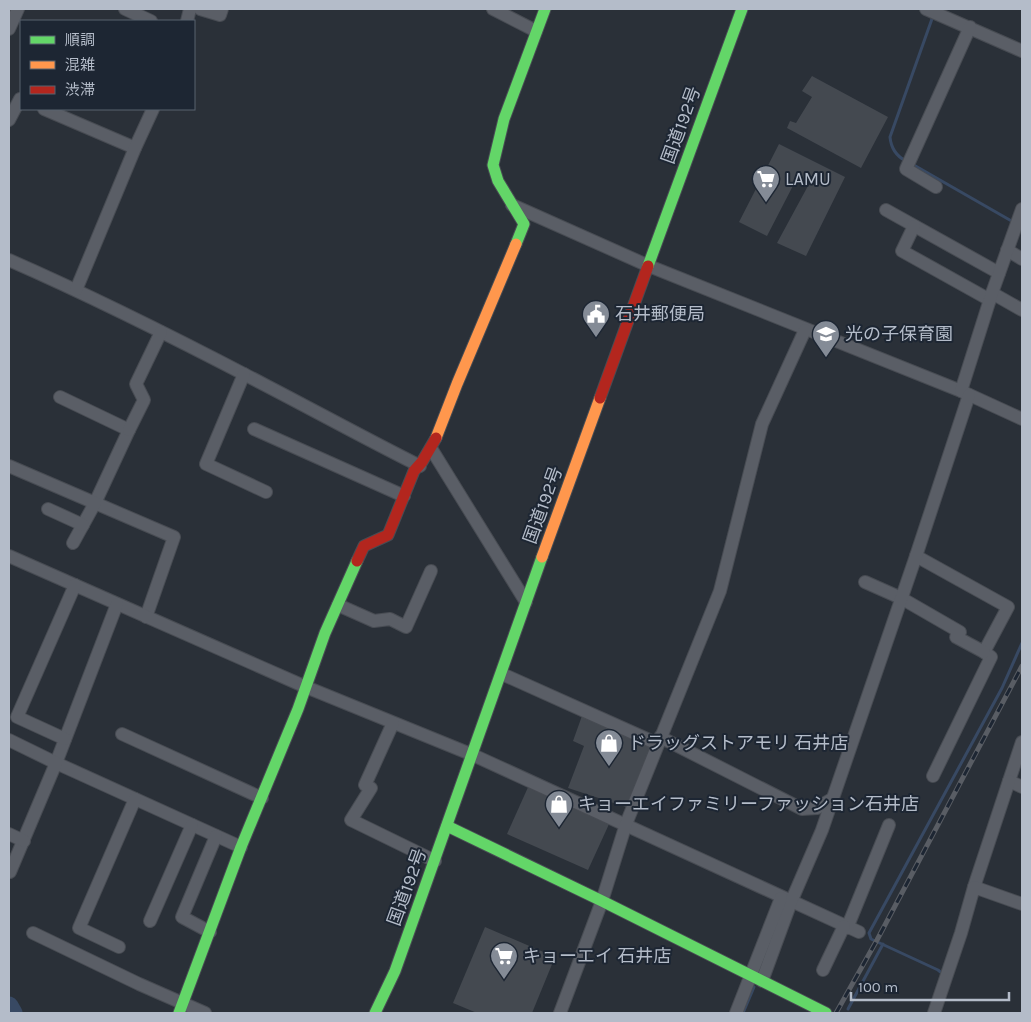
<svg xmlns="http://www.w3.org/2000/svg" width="1031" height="1022" font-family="Karla,'Noto Sans JP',sans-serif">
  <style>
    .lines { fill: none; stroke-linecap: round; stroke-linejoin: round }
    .stream { stroke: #384963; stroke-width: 3 }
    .river { stroke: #384963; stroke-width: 19 }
    .building { fill: #444950 }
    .street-casing { stroke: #484c53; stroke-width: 14 }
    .fast-casing { stroke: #484c53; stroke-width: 13 }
    .slow-casing { stroke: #484c53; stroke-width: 13 }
    .jam-casing { stroke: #484c53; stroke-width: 13 }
    .street { stroke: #5a5e66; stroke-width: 12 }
    .fast { stroke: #63d668; stroke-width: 11 }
    .slow { stroke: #ff974d; stroke-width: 11 }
    .jam { stroke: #b3261e; stroke-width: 11 }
    .rail-casing { stroke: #595d64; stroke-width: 5 }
    .rail { stroke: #1d2633; stroke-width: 3; stroke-dasharray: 9; stroke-linecap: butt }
    .labels { text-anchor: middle; stroke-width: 4; stroke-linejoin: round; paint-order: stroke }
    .street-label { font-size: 18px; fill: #b4bcc9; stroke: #1d2633 }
    .poi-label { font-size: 18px; fill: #b4bcc9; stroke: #1d2633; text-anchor: start }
  </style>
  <rect width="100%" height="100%" fill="#2a3038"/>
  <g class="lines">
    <g class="stream">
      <path d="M906,161c-10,-5 -15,-13 -16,-24l43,-121"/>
      <path d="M912,164l103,59"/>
      <path d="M943,974l-5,-4 -67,-31 -2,-6 133,-245 20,-45"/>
      <path d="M848,1009l35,-65"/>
      <path d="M743,1013l11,-26"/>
    </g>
    <path class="river" d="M9,1006l4,7"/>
  </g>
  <g class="building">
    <path d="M812,76l76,41 -27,51 -74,-40 3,-7 6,2 16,-26 -10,-6z"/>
    <path d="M779,144l66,33 -39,79 -29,-13 32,-59 -12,-6 -30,58 -28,-14z"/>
    <path d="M583,713l68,32 -25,62 -58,-19 16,-42 -11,-5z"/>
    <path d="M529,785l81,37 -22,48 -81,-36z"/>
    <path d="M485,927l70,30 -23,56h-55l-24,-10z"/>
  </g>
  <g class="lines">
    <g class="street-casing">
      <g id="street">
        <path d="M125,9l26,12"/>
        <path d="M200,9l20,6 2,-6"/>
        <path d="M493,9l43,22"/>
        <path d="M926,9l96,42"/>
        <path d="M187,21l3,-12"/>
        <path d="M9,29l9,-20"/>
        <path d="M44,109l91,39"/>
        <path d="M9,120l11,-21"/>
        <path d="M936,187l-30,-18 64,-142"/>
        <path d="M512,205l137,61 312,125 61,28"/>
        <path d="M886,210l113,63"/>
        <path d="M914,226l-12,25 88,49"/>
        <path d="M1007,250l15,9"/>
        <path d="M9,260c87,38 172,81 256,125 52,27 103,55 155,81"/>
        <path d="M76,290l59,-142 18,-39"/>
        <path d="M992,293l30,17"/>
        <path d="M244,374l-38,90 60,28"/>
        <path d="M961,391l31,-98 30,-84"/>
        <path d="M60,397l69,33 -34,73 79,34 -28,80"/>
        <path d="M254,429l150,67"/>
        <path d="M129,430l15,-30 -8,-16 25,-52"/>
        <path d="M432,450l94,152"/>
        <path d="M9,466l86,37 -22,40"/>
        <path d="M48,509l35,16"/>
        <path d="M9,556l297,131 167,68 386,177"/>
        <path d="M916,556l92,51 -24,45 7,5 -58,119"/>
        <path d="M865,582l36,16 59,34 -4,5 28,15"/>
        <path d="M117,604l-61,159 185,84"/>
        <path d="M338,605l36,16 16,-2 16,8 25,-56"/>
        <path d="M502,674l156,70"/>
        <path d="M393,723l-28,62 6,3 -20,32 84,41"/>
        <path d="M122,734l140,64"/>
        <path d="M660,737l142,72 15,-1 15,-9"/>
        <path d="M65,739l-48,-22 58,-132"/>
        <path d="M9,740l47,23 -46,109"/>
        <path d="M1022,742l-13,39 13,6"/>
        <path d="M9,834l15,7"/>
        <path d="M974,887l35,-106"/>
        <path d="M150,921l42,-96"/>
        <path d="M847,928l42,-103"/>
        <path d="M210,932l-28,-15 34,-81"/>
        <path d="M33,933l106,51 66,29"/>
        <path d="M119,947l-40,-19 56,-129"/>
        <path d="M823,970l21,-44"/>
        <path d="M762,981l29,-79 31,-72 94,-274 53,-161"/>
        <path d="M560,1013l42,-112 24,-77 94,-233 42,-167 43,-94"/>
        <path d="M736,1013l45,-115"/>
        <path d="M934,1013l27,-80 13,-46 48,17"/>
      </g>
    </g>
    <g class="fast-casing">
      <g id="fast">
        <path d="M516,244l8,-20 -26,-43 -5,-16 11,-46 41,-110"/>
        <path d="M648,266l94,-257"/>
        <path d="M447,826l155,75 224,112"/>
        <path d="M179,1013l62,-166 57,-138 27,-76 32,-72"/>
        <path d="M375,1013l20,-42 147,-414"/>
      </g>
    </g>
    <g class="slow-casing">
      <g id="slow">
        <path d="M436,438l21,-54 59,-140"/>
        <path d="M542,557l58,-159"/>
      </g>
    </g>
    <g class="jam-casing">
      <g id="jam">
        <path d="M600,398l48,-132"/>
        <path d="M357,561l7,-15 24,-11 26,-64 8,-9 14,-24"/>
      </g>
    </g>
    <use href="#street" class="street"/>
    <use href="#fast" class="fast"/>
    <use href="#slow" class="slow"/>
    <use href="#jam" class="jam"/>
    <g class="rail-casing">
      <path id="rail" d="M836,1013l41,-73 145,-274"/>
    </g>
    <use href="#rail" class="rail"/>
  </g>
  <defs>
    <g id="supermarket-pin" transform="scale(1.4375)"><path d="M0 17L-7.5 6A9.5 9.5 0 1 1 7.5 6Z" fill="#848b96" stroke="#1d2633"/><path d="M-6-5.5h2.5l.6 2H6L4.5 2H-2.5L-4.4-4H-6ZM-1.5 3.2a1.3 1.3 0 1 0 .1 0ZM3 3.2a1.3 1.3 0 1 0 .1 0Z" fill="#fff"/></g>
    <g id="civic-pin" transform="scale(1.4375)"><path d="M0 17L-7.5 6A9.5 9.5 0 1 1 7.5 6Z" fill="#848b96" stroke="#1d2633"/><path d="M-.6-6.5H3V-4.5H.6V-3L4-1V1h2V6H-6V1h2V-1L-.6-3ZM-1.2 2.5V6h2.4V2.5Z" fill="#fff"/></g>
    <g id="school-pin" transform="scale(1.4375)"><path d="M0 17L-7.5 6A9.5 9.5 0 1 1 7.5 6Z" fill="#848b96" stroke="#1d2633"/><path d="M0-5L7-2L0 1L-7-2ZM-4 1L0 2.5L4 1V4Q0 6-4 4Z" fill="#fff"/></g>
    <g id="shop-pin" transform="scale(1.4375)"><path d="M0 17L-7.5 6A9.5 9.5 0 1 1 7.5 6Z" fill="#848b96" stroke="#1d2633"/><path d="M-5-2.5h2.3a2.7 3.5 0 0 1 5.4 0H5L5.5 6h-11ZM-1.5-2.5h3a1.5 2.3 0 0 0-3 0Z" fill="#fff"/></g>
  </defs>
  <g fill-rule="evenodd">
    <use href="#supermarket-pin" x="766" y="179"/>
    <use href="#civic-pin" x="596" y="314"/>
    <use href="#school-pin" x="826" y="334"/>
    <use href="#shop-pin" x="609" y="743"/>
    <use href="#shop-pin" x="559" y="804"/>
    <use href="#supermarket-pin" x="504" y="956"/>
  </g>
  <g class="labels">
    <g class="street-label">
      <text transform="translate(681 125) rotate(-70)" y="6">国道192号</text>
      <text transform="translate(543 505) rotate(-70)" y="6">国道192号</text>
      <text transform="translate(407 887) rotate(-70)" y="6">国道192号</text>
    </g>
    <g class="poi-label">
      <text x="785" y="185">LAMU</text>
      <text x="615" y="320">石井郵便局</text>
      <text x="845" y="340">光の子保育園</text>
      <text x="628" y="749">ドラッグストアモリ 石井店</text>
      <text x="578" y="810">キョーエイファミリーファッション石井店</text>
      <text x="523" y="962">キョーエイ 石井店</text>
    </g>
  </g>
  <rect width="1031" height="1022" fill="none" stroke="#b4bcc9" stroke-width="20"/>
  <rect x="20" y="20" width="175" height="90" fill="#1d2633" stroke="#59626f"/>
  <rect x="30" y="36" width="25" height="8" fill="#63d668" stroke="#59626f"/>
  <text x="65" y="45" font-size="15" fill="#b4bcc9">順調</text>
  <rect x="30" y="61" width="25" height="8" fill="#ff974d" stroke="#59626f"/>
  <text x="65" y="70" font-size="15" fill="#b4bcc9">混雑</text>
  <rect x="30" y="86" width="25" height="8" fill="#b3261e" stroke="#59626f"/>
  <text x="65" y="95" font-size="15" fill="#b4bcc9">渋滞</text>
  <path d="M851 992v8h158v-8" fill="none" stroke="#b4bcc9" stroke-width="2.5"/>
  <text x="858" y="992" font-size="15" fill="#b4bcc9" stroke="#1d2633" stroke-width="4" paint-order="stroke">100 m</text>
</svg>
